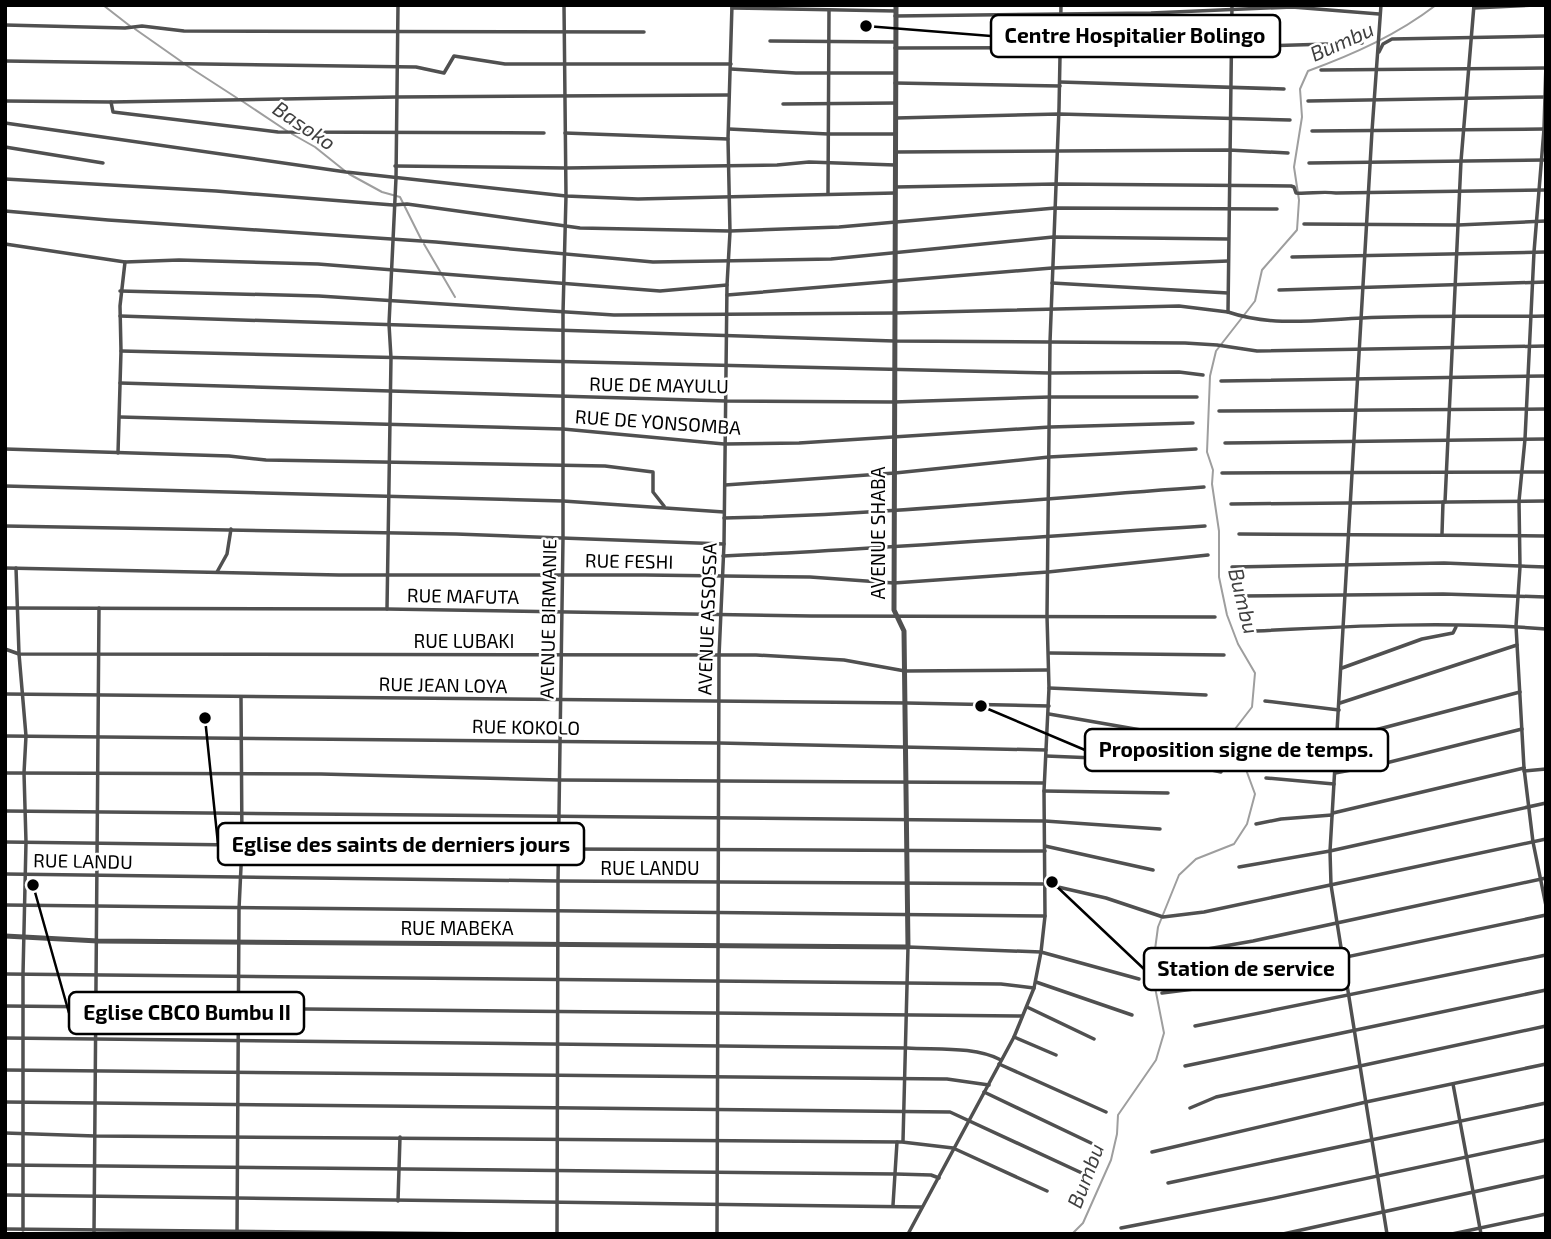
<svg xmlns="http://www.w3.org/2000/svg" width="1551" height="1239" font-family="'Exo 2',sans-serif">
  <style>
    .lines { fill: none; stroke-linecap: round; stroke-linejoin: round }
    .stream { stroke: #9e9e9e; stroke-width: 2 }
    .minor { stroke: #505050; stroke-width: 3.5 }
    .tertiary { stroke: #505050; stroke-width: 5 }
    .labels { text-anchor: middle; stroke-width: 5; stroke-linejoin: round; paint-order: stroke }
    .street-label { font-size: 19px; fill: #000; stroke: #fff }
    .water-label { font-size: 21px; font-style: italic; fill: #3f3f3f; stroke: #fff }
    .leader { fill: none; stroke: #000; stroke-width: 2.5 }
    .callout-dot { fill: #000; stroke: #fff; stroke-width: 2.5 }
    .callout { fill: #fff; stroke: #000; stroke-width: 2.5 }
    .callout-label { font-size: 21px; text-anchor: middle; font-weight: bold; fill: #000 }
  </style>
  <rect width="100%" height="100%" fill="#fff"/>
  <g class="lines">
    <g class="stream">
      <path d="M103,5l27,21"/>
      <path d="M135,29l47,33"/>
      <path d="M186,65l51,33"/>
      <path d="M242,101l45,30"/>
      <path d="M292,134l23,13 30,24"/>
      <path d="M349,174l33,18 18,5 21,42"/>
      <path d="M424,244l31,53"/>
      <path d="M1072,1234l11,-11 28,-63 6,-26 1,-19 38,-55 8,-27 -12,-61 6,-45 21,-52 17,-16 38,-15 13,-20 8,-30 -14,-38 -6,-27 17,-22 3,-34 -17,-29 -11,-29 -8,-38v-46l-7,-47 1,-14 -6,-18 3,-76 6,-25 39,-50 7,-31 35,-40 2,-30 -5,-33 8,-50 -2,-28 8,-18c46,-17 89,-36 128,-66"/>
    </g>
    <g class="minor">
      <path d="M1381,5l-9,126 -42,720 1,34 56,349"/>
      <path d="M732,8l164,3"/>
      <path d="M1474,8l61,-3"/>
      <path d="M895,16l256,-3 141,-6 87,7"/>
      <path d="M5,25l120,3 17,-2 42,5 460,1"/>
      <path d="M770,41l125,1"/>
      <path d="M895,48l337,-1 130,-4"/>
      <path d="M1379,52l4,-8 9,-5 154,-3"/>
      <path d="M5,61l411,6 28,6 10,-17 51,8h226"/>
      <path d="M1546,63l-2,66 -10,123 -9,187 -6,62 1,66 -4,59 8,142 9,74 13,64"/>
      <path d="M731,69l65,4h99"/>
      <path d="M1321,70l225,-2"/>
      <path d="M1060,82l224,7"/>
      <path d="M895,83l165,3"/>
      <path d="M5,101l106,1 285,-5 333,-2"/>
      <path d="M1308,101l238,-4"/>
      <path d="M111,102l2,10 165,20 266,1"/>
      <path d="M783,104l113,-1"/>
      <path d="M896,118l163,-4 231,6"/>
      <path d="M5,123l341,49 220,24 72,3 257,-6"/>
      <path d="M729,129l99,5h68"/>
      <path d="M1312,131l232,-2"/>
      <path d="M565,133l163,6"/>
      <path d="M5,147l98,16"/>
      <path d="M895,152l334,-2 59,3"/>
      <path d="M1309,163l237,-3"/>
      <path d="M395,166l171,2 211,-3 32,-3 86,3"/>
      <path d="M5,179l211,12 177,14 14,-1 173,24 150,3 109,-4 216,-19 222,1"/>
      <path d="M895,187l161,-3 235,2 3,1 2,6c13,1 26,-2 40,0l210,-3"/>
      <path d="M828,193l1,-183"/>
      <path d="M5,211l103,9 328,22 217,20 178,-3 222,-22 175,2"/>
      <path d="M1304,224l154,1 88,-4"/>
      <path d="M5,244l120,18 54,-2 139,4 342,27 67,-6"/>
      <path d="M1292,257l254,-5"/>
      <path d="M1052,283l176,10"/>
      <path d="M1279,290l267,-8"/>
      <path d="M120,291l199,5 295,19 281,-2 284,-7 49,6 4,-307"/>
      <path d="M727,295l325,-27 176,-7"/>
      <path d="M1228,312c44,15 89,8 134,6 61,-3 123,-1 184,-2"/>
      <path d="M120,316l774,25 291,2 32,2 40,6 289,-5"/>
      <path d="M121,351l928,22 130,-1 24,3"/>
      <path d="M1221,381l325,-5"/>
      <path d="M120,383l606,18 168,1 156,-5h147"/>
      <path d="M1219,411l327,-2"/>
      <path d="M120,417l443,12 161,15 75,-1 251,-16 143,-4"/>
      <path d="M1225,443l321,-4"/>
      <path d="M5,449l224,7 37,4 339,6 48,6v20l11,14"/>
      <path d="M118,453l3,-102 -1,-45 5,-44"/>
      <path d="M1222,473l324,-1"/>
      <path d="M725,485l170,-12 154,-16 147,-8"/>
      <path d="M5,486l558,15 161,11"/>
      <path d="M1445,502l16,-341 13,-156"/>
      <path d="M1231,504l315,-3"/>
      <path d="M724,518c160,-3 320,-20 480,-31"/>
      <path d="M5,526l451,8 268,10"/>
      <path d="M1239,534l307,2"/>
      <path d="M1442,534l1,-32"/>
      <path d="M723,556c161,-7 321,-20 482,-30"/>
      <path d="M1232,567l212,-4 102,4"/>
      <path d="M5,568l334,7h306l165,2 84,6 154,-11 160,-17"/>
      <path d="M16,568l3,86 7,82 -2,37 2,69 -3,132v256"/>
      <path d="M217,572l10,-18 4,-25"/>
      <path d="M1239,596l204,-2 103,3"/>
      <path d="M5,608l382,1 424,7 404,1"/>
      <path d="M387,609l4,-251 -2,-34 7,-146 2,-173"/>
      <path d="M1256,631c95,-5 195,-10 290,-2"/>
      <path d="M5,649l14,5 737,1 88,5 61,11 143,-1"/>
      <path d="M1050,653l174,2"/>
      <path d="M1342,668l80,-29 31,-6 3,-6"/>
      <path d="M1049,688l157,7"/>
      <path d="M5,694l902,9 142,3"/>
      <path d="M1265,701l74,9"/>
      <path d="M1340,703l177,-58"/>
      <path d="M1049,714l132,23 30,7"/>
      <path d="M5,736l714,7 327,7"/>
      <path d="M1264,738l72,8"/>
      <path d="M1337,740l183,-48"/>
      <path d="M1046,756l123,5 52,11"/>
      <path d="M1524,771l22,-2"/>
      <path d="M5,773l316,1 239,6 484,3"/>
      <path d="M1335,773l43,-8 144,-36"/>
      <path d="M1266,778l68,6"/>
      <path d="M1044,791l124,2"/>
      <path d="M5,811l1040,10 115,8"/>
      <path d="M1333,813l191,-45"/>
      <path d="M1256,824l25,-5 51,-4"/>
      <path d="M5,842l554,7 486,2"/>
      <path d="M1045,846l108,24"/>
      <path d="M1239,867l91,-16 216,-48"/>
      <path d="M5,874l553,7 487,3 61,14 57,19 41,-5 342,-73"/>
      <path d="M5,905l1040,11"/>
      <path d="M1162,957l91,-16 293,-63"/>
      <path d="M5,974l996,10 33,4"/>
      <path d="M1036,982l96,33"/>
      <path d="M1162,993l32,-4 352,-74"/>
      <path d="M5,1006l1017,10"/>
      <path d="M1027,1007l67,32"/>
      <path d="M1195,1026l351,-71"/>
      <path d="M1014,1037l42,18"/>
      <path d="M5,1038l902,10c29,2 67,-2 94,12"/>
      <path d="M999,1064l107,48"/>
      <path d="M1185,1066l361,-76"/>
      <path d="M5,1070l942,9 42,6"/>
      <path d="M1453,1084l28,150"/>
      <path d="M984,1092l107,51"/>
      <path d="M5,1102l945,10 134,62"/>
      <path d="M1190,1108l26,-11 330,-71"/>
      <path d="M5,1133l90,3 807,6 51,6 94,43"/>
      <path d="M903,1141l5,-194 133,5 98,27"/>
      <path d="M1152,1152l214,-50 180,-38"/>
      <path d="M5,1165l891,9 35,1 8,3"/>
      <path d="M1168,1183l378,-80"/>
      <path d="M5,1195l917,12"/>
      <path d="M398,1201l2,-64"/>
      <path d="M893,1205l4,-63"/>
      <path d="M1121,1228l144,-28 281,-60"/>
      <path d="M5,1229l485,5"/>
      <path d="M94,1234l5,-626"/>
      <path d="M237,1234l2,-325 3,-63 -1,-149"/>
      <path d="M557,1234l1,-353 5,-342v-226l3,-117 -2,-191"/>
      <path d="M717,1234l2,-578 5,-112 3,-259 3,-53 -2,-93 4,-134"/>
      <path d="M908,1234l106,-197 20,-49 7,-36 4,-36 -1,-125 5,-103 -2,-72 3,-274 9,-234 2,-103"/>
      <path d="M1283,1234l263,-58"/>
      <path d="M1452,1234l94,-20"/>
    </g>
    <path class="tertiary" d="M5,936l93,5 810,6 -4,-316 -10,-21 2,-605"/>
  </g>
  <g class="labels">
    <g class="street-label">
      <text transform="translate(659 385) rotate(1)" y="7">RUE DE MAYULU</text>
      <text transform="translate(658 422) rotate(4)" y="7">RUE DE YONSOMBA</text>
      <text transform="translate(878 533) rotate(-90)" y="7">AVENUE SHABA</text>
      <text transform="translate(629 561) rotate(1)" y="7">RUE FESHI</text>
      <text transform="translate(463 596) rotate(1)" y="7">RUE MAFUTA</text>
      <text transform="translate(548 619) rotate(-89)" y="7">AVENUE BIRMANIE</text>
      <text transform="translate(707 619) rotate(-88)" y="7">AVENUE ASSOSSA</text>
      <text x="464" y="648">RUE LUBAKI</text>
      <text transform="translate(443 685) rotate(1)" y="7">RUE JEAN LOYA</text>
      <text transform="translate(526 727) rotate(1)" y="7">RUE KOKOLO</text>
      <text transform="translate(83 861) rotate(1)" y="7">RUE LANDU</text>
      <text x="650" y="875">RUE LANDU</text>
      <text x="457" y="935">RUE MABEKA</text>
    </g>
    <g class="water-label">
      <text transform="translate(1342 42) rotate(-24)" y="7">Bumbu</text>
      <text transform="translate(304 126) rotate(34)" y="7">Basoko</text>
      <text transform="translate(1243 601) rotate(76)" y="7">Bumbu</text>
      <text transform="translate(1086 1176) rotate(-69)" y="7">Bumbu</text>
    </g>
  </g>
  <path class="leader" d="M866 26L991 36M981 706L1085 750M205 718L218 844M1052 882L1144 969M33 885L69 1013"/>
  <g class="callout-dot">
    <circle cx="866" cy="26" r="7"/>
    <circle cx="981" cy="706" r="7"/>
    <circle cx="205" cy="718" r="7"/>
    <circle cx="1052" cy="882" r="7"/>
    <circle cx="33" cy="885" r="7"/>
  </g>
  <g class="callout">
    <rect x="991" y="15" width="289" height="42" rx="7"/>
    <rect x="1085" y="729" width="303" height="42" rx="7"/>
    <rect x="218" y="823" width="366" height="42" rx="7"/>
    <rect x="1144" y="948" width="205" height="42" rx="7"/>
    <rect x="69" y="992" width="235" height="42" rx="7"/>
  </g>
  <g class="callout-label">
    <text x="1135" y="43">Centre Hospitalier Bolingo</text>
    <text x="1236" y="757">Proposition signe de temps.</text>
    <text x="401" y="852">Eglise des saints de derniers jours</text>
    <text x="1246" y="976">Station de service</text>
    <text x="187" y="1020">Eglise CBCO Bumbu II</text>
  </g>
  <rect width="1551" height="1239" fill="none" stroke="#000000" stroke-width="14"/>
</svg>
